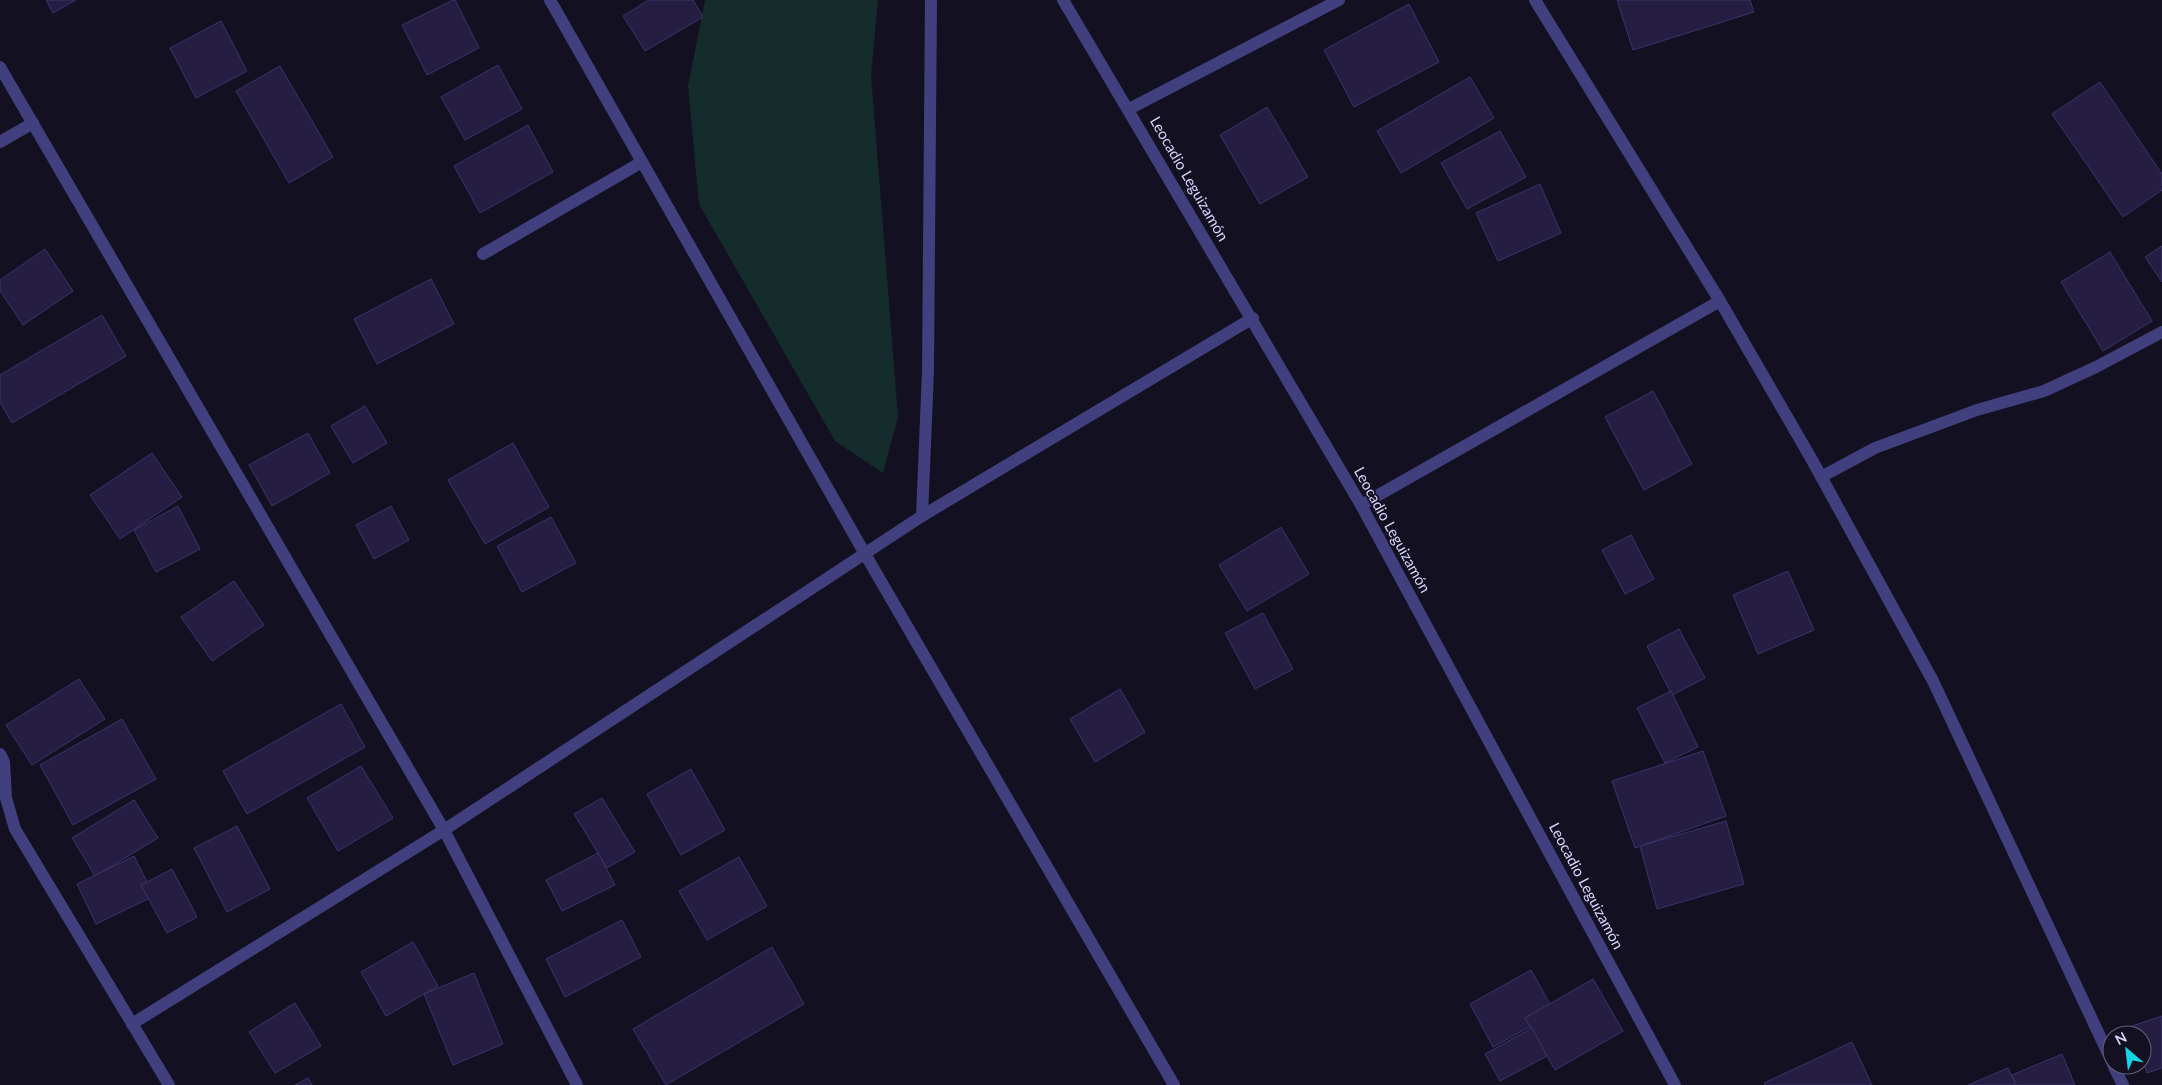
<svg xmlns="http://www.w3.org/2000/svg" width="2162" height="1085" font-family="Lato,sans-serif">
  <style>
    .green { fill: #142c2b }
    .building { fill: #251e42; stroke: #3d326c }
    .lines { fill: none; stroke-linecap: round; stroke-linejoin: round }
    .minor { stroke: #413f7d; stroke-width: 12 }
    .labels { text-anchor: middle; stroke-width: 4; stroke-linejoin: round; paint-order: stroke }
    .street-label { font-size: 15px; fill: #d9d5fb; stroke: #131022 }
  </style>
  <rect width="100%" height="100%" fill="#131022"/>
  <path class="green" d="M705,0h173l-7,75 27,342 -15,56 -48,-32 -136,-237 -11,-118z"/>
  <g class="building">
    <path d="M46,0h30l-23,13z"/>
    <path d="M453,0h2l24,48 -52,27 -25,-50z"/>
    <path d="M649,0h44l10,17 -58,34 -22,-35z"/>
    <path d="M1617,0h133l4,12 -121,38z"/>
    <path d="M1409,4l30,58 -85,45 -30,-57z"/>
    <path d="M221,21l26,50 -51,27 -26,-50z"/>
    <path d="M498,65l24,44 -57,31 -24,-43z"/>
    <path d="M280,66l53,91 -44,26 -53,-92z"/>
    <path d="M1470,77l24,41 -93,55 -24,-42z"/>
    <path d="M2100,82l62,92v16l-39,27 -71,-103z"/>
    <path d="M1267,107l41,70 -48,27 -40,-69z"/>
    <path d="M528,125l25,47 -73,41 -26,-47z"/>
    <path d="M1500,131l26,46 -59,32 -26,-46z"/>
    <path d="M1540,184l21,49 -63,28 -22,-48z"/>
    <path d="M2162,246v36l-17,-25z"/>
    <path d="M45,249l28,42 -50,34 -23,-34v-11z"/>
    <path d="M2110,252l42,69 -49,30 -42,-69z"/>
    <path d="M431,279l23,45 -77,40 -23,-45z"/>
    <path d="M102,315l24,41 -114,67 -12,-21v-27z"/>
    <path d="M1653,391l39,73 -48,26 -39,-73z"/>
    <path d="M365,406l22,37 -34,20 -22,-37z"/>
    <path d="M308,433l22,40 -58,33 -23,-41z"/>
    <path d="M513,443l36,64 -64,37 -37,-64z"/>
    <path d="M152,453l30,44 -62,42 -30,-44z"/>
    <path d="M178,506l22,43 -44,23 -22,-42z"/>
    <path d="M391,506l18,34 -35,19 -18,-34z"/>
    <path d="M551,517l25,46 -54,29 -25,-46z"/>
    <path d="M1281,527l28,47 -62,37 -28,-46z"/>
    <path d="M1631,535l23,44 -29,15 -23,-44z"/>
    <path d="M1788,571l26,59 -56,24 -25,-59z"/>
    <path d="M234,581l30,44 -52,36 -31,-44z"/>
    <path d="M1263,613l30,56 -38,20 -30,-56z"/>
    <path d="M1679,629l26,49 -33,17 -25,-49z"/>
    <path d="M79,679l26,40 -73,46 -26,-40z"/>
    <path d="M1120,689l25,43 -50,30 -25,-43z"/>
    <path d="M1671,691l27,56 -33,16 -28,-55z"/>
    <path d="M341,704l24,43 -118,67 -24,-43z"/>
    <path d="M122,719l34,60 -83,46 -33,-60z"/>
    <path d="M1703,751l23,65 -91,32 -23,-67z"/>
    <path d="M361,766l32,52 -55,33 -31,-53z"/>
    <path d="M691,769l34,61 -44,25 -34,-61z"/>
    <path d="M602,798l33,54 -28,16 -33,-54z"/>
    <path d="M134,800l24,38 -63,38 -23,-38z"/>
    <path d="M1726,821l18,63 -87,25 -17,-63z"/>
    <path d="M237,826l33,63 -43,23 -33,-64z"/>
    <path d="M598,853l17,32 -53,26 -16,-31z"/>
    <path d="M134,856l20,40 -58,28 -19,-40z"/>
    <path d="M739,857l28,49 -60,34 -28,-49z"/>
    <path d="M172,869l25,48 -30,16 -26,-48z"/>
    <path d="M622,920l19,37 -76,40 -19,-38z"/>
    <path d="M413,942l25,44 -52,30 -25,-44z"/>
    <path d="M772,947l32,57 -138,81 -33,-56z"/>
    <path d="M1531,970l24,43 -62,34 -23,-43z"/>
    <path d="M474,973l29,71 -50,21 -29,-71z"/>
    <path d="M1593,979l30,52 -68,39 -30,-52z"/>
    <path d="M295,1003l26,43 -46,27 -26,-41z"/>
    <path d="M2162,1016v52l-15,5 -5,-16v-22h-7l-3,-9z"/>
    <path d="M1532,1028l15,28 -47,25 -15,-27z"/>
    <path d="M1852,1042l20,43h-107l-1,-2z"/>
    <path d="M2062,1054l13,31h-59l-4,-10z"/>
    <path d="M2008,1068l8,17h-48z"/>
    <path d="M308,1078l4,7h-17z"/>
  </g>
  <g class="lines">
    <g class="minor">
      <path d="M550,0l315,554 309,531"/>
      <path d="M1063,0l298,505 314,580"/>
      <path d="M1535,0l185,301 92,159 121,221 179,381"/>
      <path d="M0,67l444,763 133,255"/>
      <path d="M1129,109l210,-109"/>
      <path d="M0,142l33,-19"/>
      <path d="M483,254l159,-92"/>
      <path d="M1821,477l54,-29 102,-38 67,-19 52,-24 66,-35"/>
      <path d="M1361,505l359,-204"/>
      <path d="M922,516l6,-145 3,-371"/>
      <path d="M0,754l4,8 2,36 9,31 154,256"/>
      <path d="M132,1024l312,-194 478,-314 331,-198"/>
      <path d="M2113,1065l10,20"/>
    </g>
  </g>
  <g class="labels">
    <g class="street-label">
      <text transform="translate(1189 179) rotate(60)" y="5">Leocadio Leguizamón</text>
      <text transform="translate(1392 530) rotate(61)" y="5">Leocadio Leguizamón</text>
      <text transform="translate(1586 886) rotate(62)" y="5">Leocadio Leguizamón</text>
    </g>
  </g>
  <g transform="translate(2127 1050) rotate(332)"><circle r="24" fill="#131022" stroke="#625f79"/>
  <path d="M0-4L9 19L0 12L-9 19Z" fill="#14d5e8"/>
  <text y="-8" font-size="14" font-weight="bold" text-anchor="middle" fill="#d9d5fb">N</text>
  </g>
</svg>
